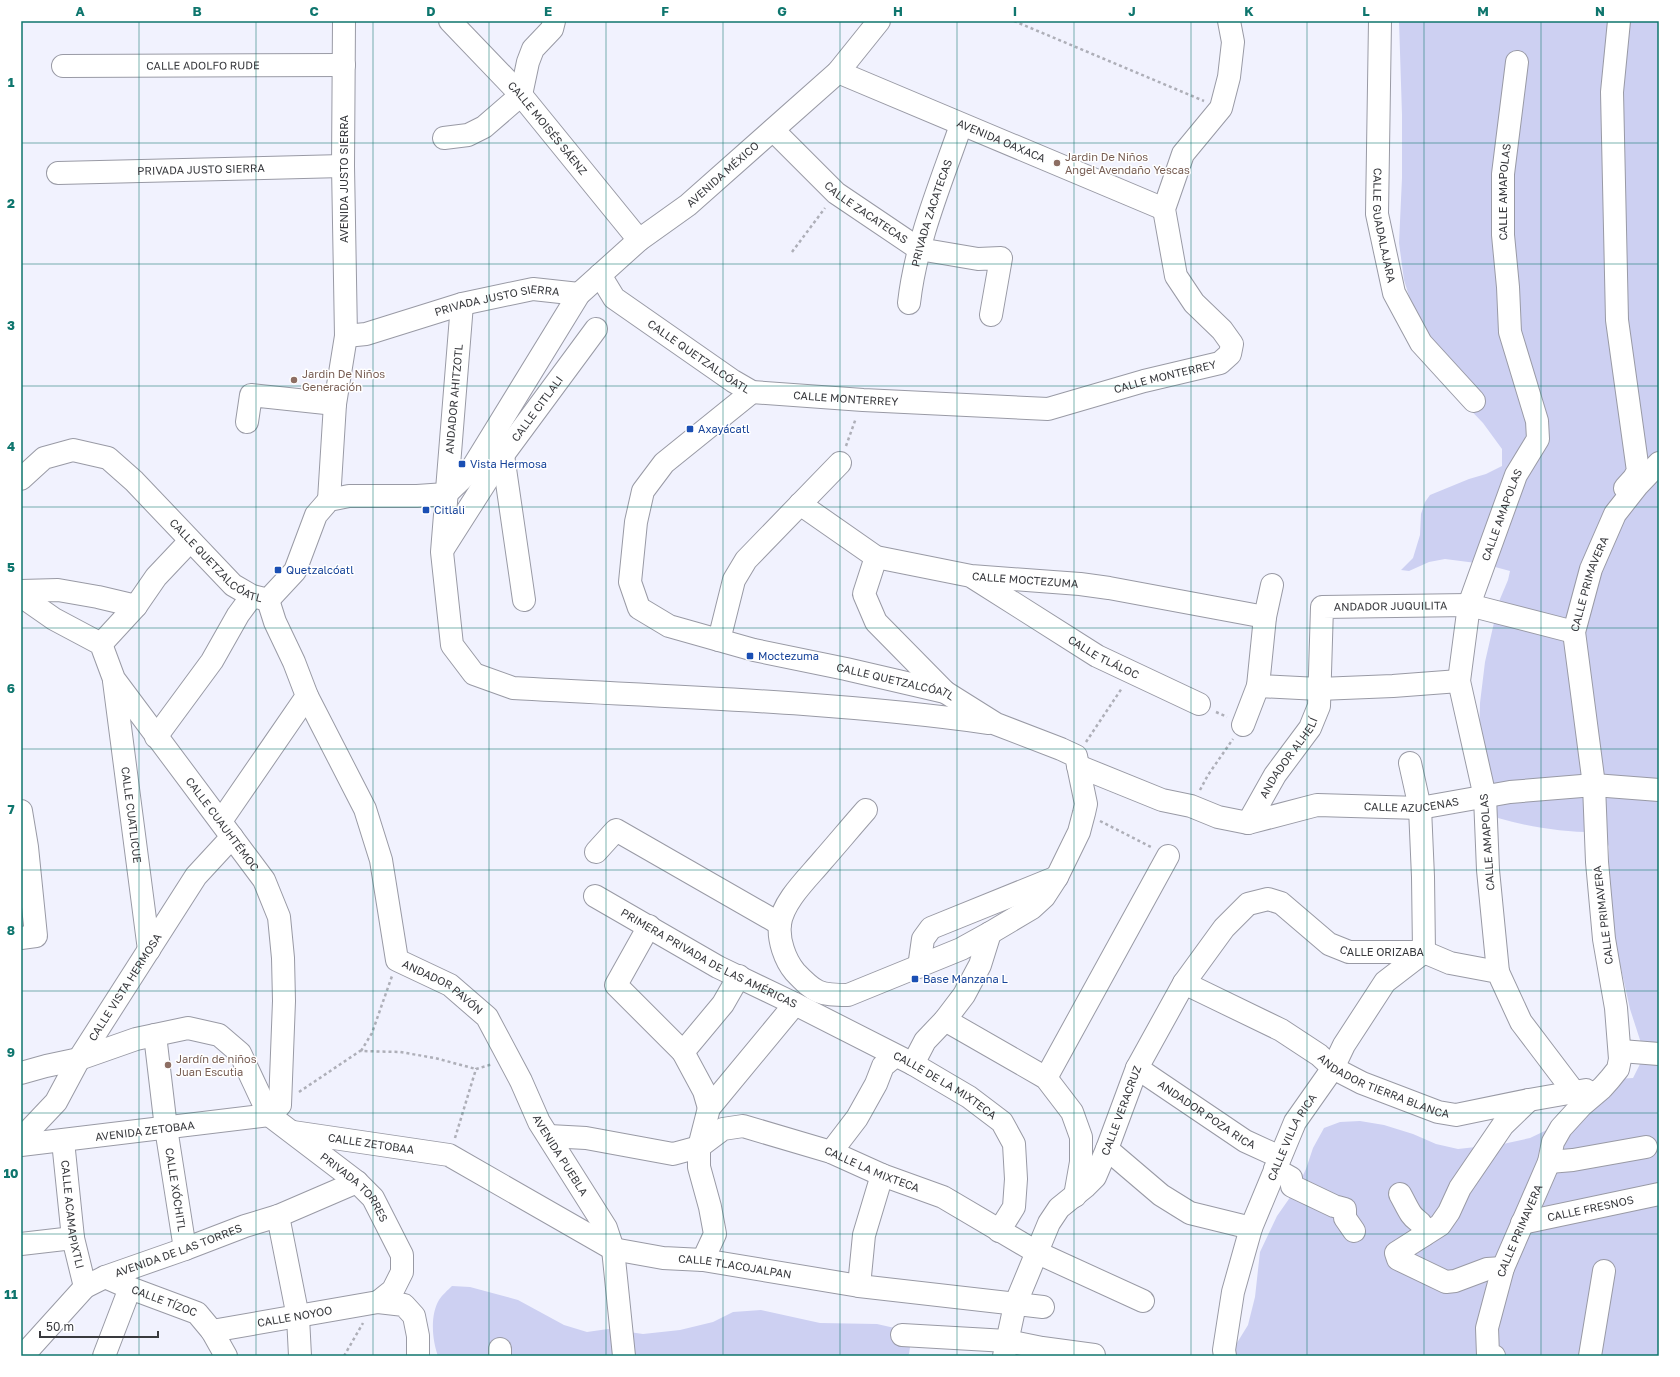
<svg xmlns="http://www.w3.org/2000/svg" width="1680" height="1377" font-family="'Golos Text',sans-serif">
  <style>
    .green { fill: #cdd0f2 }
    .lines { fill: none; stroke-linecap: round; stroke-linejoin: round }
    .minor-casing { stroke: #999aa5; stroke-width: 24 }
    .path { stroke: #aeafb8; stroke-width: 2.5; stroke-dasharray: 3 3; stroke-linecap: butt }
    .minor { stroke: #fff; stroke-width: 22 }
    .grid { fill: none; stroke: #0f766e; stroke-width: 1; stroke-opacity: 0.55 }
    .education-dot { fill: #8d6e63; stroke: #fff; stroke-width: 1.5 }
    .transit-dot { fill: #1a4fb4; stroke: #fff; stroke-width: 1.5 }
    .labels { text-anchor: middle; stroke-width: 3; stroke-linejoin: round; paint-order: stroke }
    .street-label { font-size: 11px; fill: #393a3e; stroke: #fff }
    .education-label { font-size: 11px; fill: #785e54; stroke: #fff; text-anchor: start }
    .transit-label { font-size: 11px; fill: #164399; stroke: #fff; text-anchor: start }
    .neatline { fill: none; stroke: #0f766e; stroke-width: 1.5 }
    .grid-label { font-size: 13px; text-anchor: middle; font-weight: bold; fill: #0f766e }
  </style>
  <rect width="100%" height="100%" fill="#f1f2fe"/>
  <g class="green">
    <path d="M1399,21h260v1335h-444l17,-5 16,-26 7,-28 5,-45 17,-36 21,-30 8,-17 7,-21 11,-20 16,-6 20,-1 24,4 29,9 23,10 22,5 45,-5 27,-6 21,-10 15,-15 14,-32 53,-3 7,-14 1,-21 -11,-34 -14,-63 -7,-38v-61l-5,-15c-36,1 -71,-4 -106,-14l-9,-14 -10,-64 1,-37 5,-41 8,-35 7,-28 8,-19 2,-9 -26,-7 -39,-5 -16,3 -20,9 -8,-1 12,-12 7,-23 1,-21 4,-12 5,-7 39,-16 17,-5 16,-8v-17l-19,-26 -25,-26 -45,-88 -9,-29 -5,-37 3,-65v-63z"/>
    <path d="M452,1286l18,1 48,13 46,25 23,7 21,-3 35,5 37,-4 33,-8 20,-10 28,-2 59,13 57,1 22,5 12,12 -2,13 -3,2h-468c-6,-16 -8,-41 1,-56 3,-5 9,-10 13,-14z"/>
  </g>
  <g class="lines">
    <g class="minor-casing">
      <g id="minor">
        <path id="s1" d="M450,21l71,74 118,145"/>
        <path id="s2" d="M1380,21l-3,193 17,79 27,50 53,58"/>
        <path d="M1619,21l-7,71 5,228 21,151 -4,7 -9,10"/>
        <path id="s3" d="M63,66l281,-1"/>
        <path id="s4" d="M838,72l326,137"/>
        <path id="s5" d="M773,130l63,63 83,56 59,10 23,-1 -10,57"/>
        <path d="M444,138l24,-3 16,-8 37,-32 7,-33 5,-13 19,-20 2,-8"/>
        <path id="s6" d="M58,173l285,-7"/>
        <path id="s7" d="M600,275l14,23 119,83 19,11 111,8 185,9 96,-28 76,-18 10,-9 2,-10 -10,-14 -28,-27 -18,-27 -12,-67 19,-55 38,-46 8,-31 4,-35 -4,-21"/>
        <path id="s8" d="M909,303c7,-62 32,-120 52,-178"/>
        <path d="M462,304l-20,248 10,93 22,29 39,14c158,9 319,13 476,35"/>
        <path id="s9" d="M346,336l20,-2 96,-30 71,-15 46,5"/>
        <path id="s10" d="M752,392l-88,71 -21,28 -7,31 -6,60 9,26 30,18 85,24 92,19 99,23 51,32 65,25 15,7 10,48 -2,9 -5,19 -22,45 -13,20 -12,11 -42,25 -29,16 -113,46c-29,0 -33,-2 -53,-23 -10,-12 -17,-32 -15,-48 3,-23 28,-46 42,-63 15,-17 29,-34 44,-51"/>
        <path d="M247,422l4,-27 84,9"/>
        <path d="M503,455l21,145"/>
        <path id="s11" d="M21,479l23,-21 29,-8 35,8 26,23 99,104 19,11 16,4 27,-29 21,-56 13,-15 20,-4h68l29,-2 25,-24 108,-176 60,-54 49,-35 150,-133 41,-51"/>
        <path d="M329,500l6,-96 11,-68 -3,-170 1,-145"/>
        <path id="s12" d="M800,504l76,53 95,19 109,8 29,4 156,29"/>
        <path id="s13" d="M443,549l60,-94 93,-126"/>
        <path d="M876,557l-12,37 12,28 69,70"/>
        <path id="s14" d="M974,578l123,78 102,48"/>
        <path d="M21,591l37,-1 40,7 38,9"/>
        <path id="s15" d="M21,596l33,23 47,25 13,35 150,201 15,37 4,41 1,43 -4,104 -11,10 -248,30"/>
        <path d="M719,640l15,-60 12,-20 94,-97"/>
        <path d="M101,644l35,-38 20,-29 34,-36"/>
        <path id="s16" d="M114,681l35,269"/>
        <path d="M1258,686l61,3 74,-3 66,-5"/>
        <path id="s17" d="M307,696l58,113 16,51 16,100 53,25 37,32 34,64 18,41 67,106 7,21 11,107"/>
        <path d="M1243,725l15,-39 7,-69 7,-32"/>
        <path d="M156,737l56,-76 26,-46 14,-19"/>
        <path id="s18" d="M1078,766l84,34 29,6 27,11 30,6 69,-18 103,3 90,-16 84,-7 65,5"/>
        <path d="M21,811l6,36 9,89 -15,2"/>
        <path d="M221,821l86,-125 -13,-34 -19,-40 -7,-22"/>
        <path id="s19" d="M1248,823l27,-48 35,-47 9,-22 3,-99 147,-2 105,27"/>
        <path d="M596,852l20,-22 164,94"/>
        <path id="s20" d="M595,896l123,71 77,37 118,60 56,33 33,25 12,22 2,35 -2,28 -15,24"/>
        <path d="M649,926l-33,59 67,67 21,39 5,17"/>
        <path d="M919,967l4,-28 8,-11 126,-51"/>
        <path id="s21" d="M1498,972l-10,-102 -3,-73 -26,-116 10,-76 47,-130 22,-36 -1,-18 -27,-89 -2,-45 -5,-52v-61l14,-112"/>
        <path id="s22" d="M1184,983l97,47 38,25 14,13 29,15 76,29 18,3 73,-15 57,-10"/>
        <path d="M945,1020l101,58 26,34 9,25v25l-6,34"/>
        <path id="s23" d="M155,1035l11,93 19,121"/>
        <path d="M1621,1051l38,3"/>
        <path d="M683,1052l40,-48 16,-28"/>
        <path d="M913,1064l12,-23 20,-21 19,-25 16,-30 10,-32"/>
        <path id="s24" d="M1137,1068l108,73 35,16"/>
        <path id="s25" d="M21,1073l25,-7 33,-7 57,-20 52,-11 31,7 21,18 29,62 88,67 16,16 29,57v17l-9,18 -15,12"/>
        <path d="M1046,1078l122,-222"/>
        <path id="s26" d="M293,1132l156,23 164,94 50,9 40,2 156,26 184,21"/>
        <path id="s27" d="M549,1136l37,2 87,16 26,-7 24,-18 20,-3 88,26 51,23 61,22 95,56 105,48"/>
        <path id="s28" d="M21,1139l35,-37 23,-43 117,-183 36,-39"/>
        <path id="s29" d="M63,1141l10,97 12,49"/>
        <path d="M1107,1149l54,46 29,18 61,15"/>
        <path d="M831,1152l26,-34 19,-34 7,-18 12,-10"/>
        <path d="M1549,1162l24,-2 73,-13"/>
        <path d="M1275,1169l16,9 1,8 42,20 11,3v9l9,13"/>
        <path d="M1400,1194c4,7 7,14 11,20 7,10 11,4 13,21"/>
        <path d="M278,1216l20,101 2,39"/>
        <path id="s30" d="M1522,1223l137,-29"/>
        <path d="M21,1244l52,-6"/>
        <path d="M703,1260l12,-26 -5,-27 -11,-40v-20l10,-39 86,-104"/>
        <path d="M1503,1268l-16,1 -32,12 -9,1 -48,-23 -2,-6 44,-28 9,-13 11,-24 43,-63 26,-25"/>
        <path id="s31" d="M105,1277l25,11 67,25 15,18 14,25"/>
        <path d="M859,1286l5,-51 18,-60"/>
        <path id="s32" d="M212,1331l166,-29 26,3 10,11 4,20v20"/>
        <path d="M902,1335l105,6 35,7 52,7"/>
        <path d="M500,1349v7"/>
        <path id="s33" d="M25,1356l4,-7 56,-62 20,-10 80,-28 60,-23 33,-10 79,-34"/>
        <path d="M104,1356l26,-68"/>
        <path id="s34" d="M1004,1356l11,-51 34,-82 10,-15 26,-21 10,-10 12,-28 30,-81 47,-85 40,-55 24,-24 20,-5 13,4 48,41 20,8h75l26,11 48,9 23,50 53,70"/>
        <path id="s35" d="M1225,1356l-1,-6 9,-58 18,-64 44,-106 38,-54 11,-23 41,-63 39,-30 -1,-75 -3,-69 -10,-45"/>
        <path id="s36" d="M1494,1356l-6,-1 -1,-27 16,-60 46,-106 4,-20 8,-14 21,-23 20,-17 8,-9 8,-10 2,-10 -4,-51 -12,-69 -7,-77 -3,-77 -20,-153 17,-63 24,-55 22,-28 22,-23"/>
        <path d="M1590,1356l14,-85"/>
      </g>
    </g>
    <g class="path">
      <path d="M1014,21l190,80"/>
      <path d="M792,252l33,-44"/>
      <path d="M846,446l10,-28"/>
      <path d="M1216,712l11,5"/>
      <path d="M1086,742l36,-54"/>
      <path d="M1200,790l8,-15 25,-36"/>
      <path d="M1100,821l53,27"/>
      <path d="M361,1051l11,-18 20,-57"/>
      <path d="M299,1092l61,-41 40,1 35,6 41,11"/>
      <path d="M455,1138l21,-69 17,-5"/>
      <path d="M344,1356l19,-33"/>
    </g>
    <use href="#minor" class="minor"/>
  </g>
  <path class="grid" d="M139,21v1335M256,21v1335M373,21v1335M489,21v1335M606,21v1335M723,21v1335M840,21v1335M957,21v1335M1074,21v1335M1191,21v1335M1307,21v1335M1424,21v1335M1541,21v1335M21,143h1638M21,264h1638M21,386h1638M21,507h1638M21,628h1638M21,749h1638M21,870h1638M21,991h1638M21,1113h1638M21,1234h1638"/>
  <g class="education-dot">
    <circle cx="1057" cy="163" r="4"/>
    <circle cx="294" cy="380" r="4"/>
    <circle cx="168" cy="1065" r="4"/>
  </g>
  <g class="transit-dot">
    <rect x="686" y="425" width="8" height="8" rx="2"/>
    <rect x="458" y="460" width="8" height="8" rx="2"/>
    <rect x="422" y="506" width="8" height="8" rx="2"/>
    <rect x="274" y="566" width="8" height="8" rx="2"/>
    <rect x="746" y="652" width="8" height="8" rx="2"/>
    <rect x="911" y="975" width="8" height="8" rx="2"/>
  </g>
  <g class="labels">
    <g class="street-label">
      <text dy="4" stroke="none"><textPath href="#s3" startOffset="140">CALLE ADOLFO RUDE</textPath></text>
      <text dy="4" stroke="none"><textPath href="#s1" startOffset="145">CALLE MOISÉS SÁENZ</textPath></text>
      <text dy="4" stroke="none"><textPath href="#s4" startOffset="177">AVENIDA OAXACA</textPath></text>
      <text dy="4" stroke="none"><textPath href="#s6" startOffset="143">PRIVADA JUSTO SIERRA</textPath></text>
      <text dy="4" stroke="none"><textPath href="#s11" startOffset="979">AVENIDA MÉXICO</textPath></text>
      <text transform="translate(344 179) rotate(-90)" y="4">AVENIDA JUSTO SIERRA</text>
      <text dy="4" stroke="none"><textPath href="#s21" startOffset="803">CALLE AMAPOLAS</textPath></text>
      <text dy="4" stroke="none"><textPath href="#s5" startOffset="125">CALLE ZACATECAS</textPath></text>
      <text dy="4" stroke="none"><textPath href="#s8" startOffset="93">PRIVADA ZACATECAS</textPath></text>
      <text dy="4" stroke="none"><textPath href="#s2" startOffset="205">CALLE GUADALAJARA</textPath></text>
      <text dy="4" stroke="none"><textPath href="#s9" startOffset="156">PRIVADA JUSTO SIERRA</textPath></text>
      <text dy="4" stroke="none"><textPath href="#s7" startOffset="130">CALLE QUETZALCÓATL</textPath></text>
      <text dy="4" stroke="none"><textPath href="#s7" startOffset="612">CALLE MONTERREY</textPath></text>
      <text transform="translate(454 399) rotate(-85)" y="4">ANDADOR AHITZOTL</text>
      <text dy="4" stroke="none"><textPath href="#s7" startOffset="288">CALLE MONTERREY</textPath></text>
      <text dy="4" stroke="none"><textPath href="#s13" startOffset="169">CALLE CITLALI</textPath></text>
      <text dy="4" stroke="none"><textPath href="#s21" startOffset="467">CALLE AMAPOLAS</textPath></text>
      <text dy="4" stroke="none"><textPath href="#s11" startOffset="247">CALLE QUETZALCÓATL</textPath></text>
      <text dy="4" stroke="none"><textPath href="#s12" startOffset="244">CALLE MOCTEZUMA</textPath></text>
      <text dy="4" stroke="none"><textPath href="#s36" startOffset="820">CALLE PRIMAVERA</textPath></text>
      <text dy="4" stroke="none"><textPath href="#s19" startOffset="305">ANDADOR JUQUILITA</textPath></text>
      <text dy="4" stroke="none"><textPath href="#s14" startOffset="152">CALLE TLÁLOC</textPath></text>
      <text dy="4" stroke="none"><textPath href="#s10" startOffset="536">CALLE QUETZALCÓATL</textPath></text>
      <text dy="4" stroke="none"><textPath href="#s19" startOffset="77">ANDADOR ALHELÍ</textPath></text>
      <text dy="4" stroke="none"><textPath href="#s18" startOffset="346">CALLE AZUCENAS</textPath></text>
      <text dy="4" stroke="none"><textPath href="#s16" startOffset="135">CALLE CUATLICUE</textPath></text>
      <text dy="4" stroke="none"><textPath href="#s15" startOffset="312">CALLE CUAUHTÉMOC</textPath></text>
      <text transform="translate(1487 842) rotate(-94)" y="4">CALLE AMAPOLAS</text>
      <text transform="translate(1603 915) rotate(-97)" y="4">CALLE PRIMAVERA</text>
      <text dy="4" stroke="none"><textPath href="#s34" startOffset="674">CALLE ORIZABA</textPath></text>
      <text dy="4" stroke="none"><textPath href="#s20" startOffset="130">PRIMERA PRIVADA DE LAS AMÉRICAS</textPath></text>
      <text dy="4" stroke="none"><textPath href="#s28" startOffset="185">CALLE VISTA HERMOSA</textPath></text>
      <text dy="4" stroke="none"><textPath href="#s17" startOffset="335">ANDADOR PAVÓN</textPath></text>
      <text dy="4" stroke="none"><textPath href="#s22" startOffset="226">ANDADOR TIERRA BLANCA</textPath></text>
      <text dy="4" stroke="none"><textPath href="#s20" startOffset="398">CALLE DE LA MIXTECA</textPath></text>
      <text dy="4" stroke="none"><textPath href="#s34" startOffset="278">CALLE VERACRUZ</textPath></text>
      <text dy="4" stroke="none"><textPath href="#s24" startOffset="84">ANDADOR POZA RICA</textPath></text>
      <text transform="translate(145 1131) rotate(-7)" y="4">AVENIDA ZETOBAA</text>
      <text dy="4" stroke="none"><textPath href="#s35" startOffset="231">CALLE VILLA RICA</textPath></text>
      <text dy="4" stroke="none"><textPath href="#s26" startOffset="79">CALLE ZETOBAA</textPath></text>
      <text dy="4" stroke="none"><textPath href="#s17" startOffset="546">AVENIDA PUEBLA</textPath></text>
      <text dy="4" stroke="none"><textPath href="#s27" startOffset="339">CALLE LA MIXTECA</textPath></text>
      <text dy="4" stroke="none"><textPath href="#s25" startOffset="414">PRIVADA TORRES</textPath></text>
      <text dy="4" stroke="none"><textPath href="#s23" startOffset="156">CALLE XÓCHITL</textPath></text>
      <text dy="4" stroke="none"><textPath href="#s30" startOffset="70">CALLE FRESNOS</textPath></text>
      <text dy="4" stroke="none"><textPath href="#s29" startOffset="74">CALLE ACAMAPIXTLI</textPath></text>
      <text dy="4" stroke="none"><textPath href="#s36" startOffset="136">CALLE PRIMAVERA</textPath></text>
      <text dy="4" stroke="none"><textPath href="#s33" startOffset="192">AVENIDA DE LAS TORRES</textPath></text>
      <text dy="4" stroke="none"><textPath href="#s26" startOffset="470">CALLE TLACOJALPAN</textPath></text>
      <text dy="4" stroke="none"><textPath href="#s31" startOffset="64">CALLE TÍZOC</textPath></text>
      <text dy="4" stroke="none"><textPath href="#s32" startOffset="84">CALLE NOYOO</textPath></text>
    </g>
    <g class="education-label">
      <text x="1065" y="161">Jardin De Niños<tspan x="1065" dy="13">Angel Avendaño Yescas</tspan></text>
      <text x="302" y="378">Jardin De Niños<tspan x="302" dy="13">Generación</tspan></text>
      <text x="176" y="1063">Jardín de niños<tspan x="176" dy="13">Juan Escutia</tspan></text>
    </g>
    <g class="transit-label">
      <text x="698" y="433">Axayácatl</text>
      <text x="470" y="468">Vista Hermosa</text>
      <text x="434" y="514">Citlali</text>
      <text x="286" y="574">Quetzalcóatl</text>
      <text x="758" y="660">Moctezuma</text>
      <text x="923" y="983">Base Manzana L</text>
    </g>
  </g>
  <rect width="1680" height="1377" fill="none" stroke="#ffffff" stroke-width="44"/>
  <path d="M40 1331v6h118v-6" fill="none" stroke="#393a3e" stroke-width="2"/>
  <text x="46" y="1331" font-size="12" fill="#393a3e" stroke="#ffffff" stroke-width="3" paint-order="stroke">50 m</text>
  <rect x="22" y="22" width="1636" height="1333" class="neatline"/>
  <g class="grid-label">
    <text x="80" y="16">A</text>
    <text x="197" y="16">B</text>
    <text x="314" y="16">C</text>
    <text x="431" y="16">D</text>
    <text x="548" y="16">E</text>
    <text x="665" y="16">F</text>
    <text x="782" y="16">G</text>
    <text x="898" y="16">H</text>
    <text x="1015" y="16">I</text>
    <text x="1132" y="16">J</text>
    <text x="1249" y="16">K</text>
    <text x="1366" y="16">L</text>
    <text x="1483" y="16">M</text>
    <text x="1600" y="16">N</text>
    <text x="11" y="87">1</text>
    <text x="11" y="208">2</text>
    <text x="11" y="330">3</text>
    <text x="11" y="451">4</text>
    <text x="11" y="572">5</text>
    <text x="11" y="693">6</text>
    <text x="11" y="814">7</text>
    <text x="11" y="935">8</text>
    <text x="11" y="1057">9</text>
    <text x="11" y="1178">10</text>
    <text x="11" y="1299">11</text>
  </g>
</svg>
